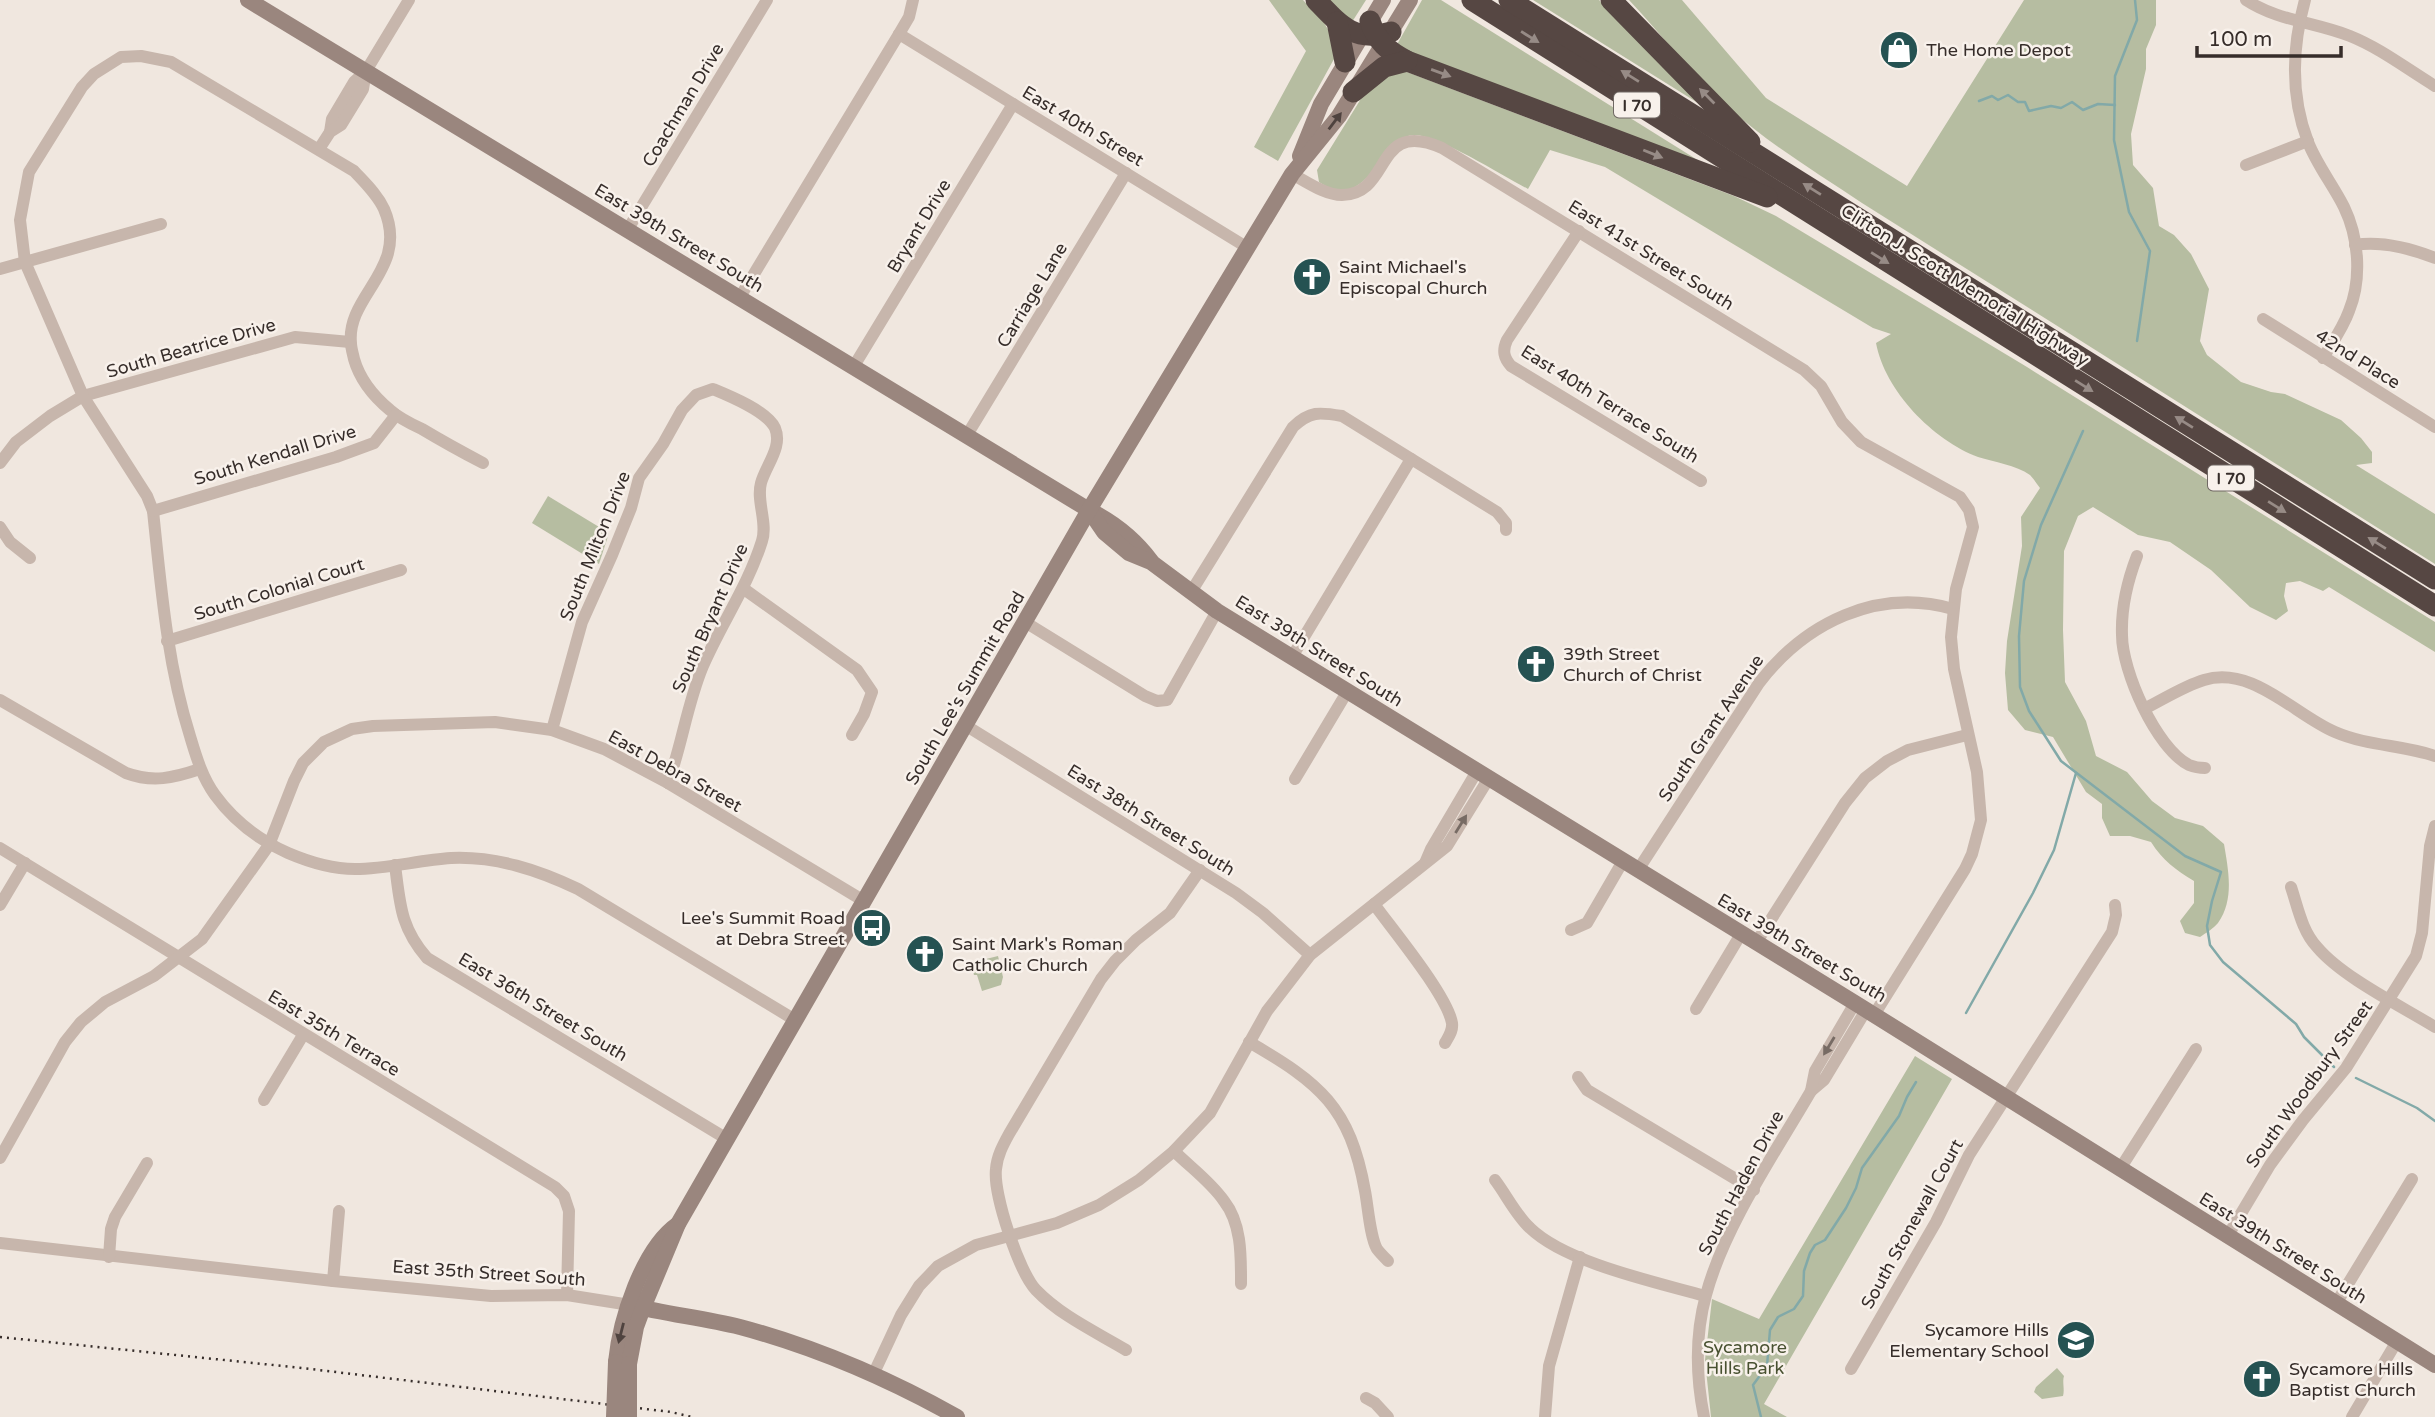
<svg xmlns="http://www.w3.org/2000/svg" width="2435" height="1417" font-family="'Varela Round',sans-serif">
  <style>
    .green { fill: #b6bda1 }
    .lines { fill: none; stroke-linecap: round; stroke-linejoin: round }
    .stream { stroke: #82a9a8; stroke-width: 2.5 }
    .street { stroke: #c7b6ac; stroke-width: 12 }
    .secondary { stroke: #9a867e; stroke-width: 16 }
    .highway { stroke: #564743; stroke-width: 21 }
    .rail { stroke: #362d2a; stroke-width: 2.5; stroke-dasharray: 2 5; stroke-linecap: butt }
    .secondary-bridge { stroke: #9a867e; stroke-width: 16 }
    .oneway { fill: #978b86 }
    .oneway2 { fill: #4f433f }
    .oneway3 { fill: #776b64 }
    .labels { text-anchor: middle; stroke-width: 5; stroke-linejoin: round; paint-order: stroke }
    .shield { fill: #f8f1eb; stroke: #706864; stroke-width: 2 }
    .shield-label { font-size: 16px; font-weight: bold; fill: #362d2a }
    .poi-label { font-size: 18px; fill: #362d2a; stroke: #f8f1eb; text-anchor: start }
    .street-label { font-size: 18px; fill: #362d2a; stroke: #f8f1eb }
    .park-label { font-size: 18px; fill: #485131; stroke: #f8f1eb }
  </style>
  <rect width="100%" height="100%" fill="#f0e7df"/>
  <g class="green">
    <path d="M1269,0h34l20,21 10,17 1,21 -56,102 -24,-14 52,-96z"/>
    <path d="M1327,0h39l-14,22z"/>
    <path d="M1422,0h19l271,169 -317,-121z"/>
    <path d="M1533,0h66l115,113z"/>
    <path d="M1629,0h53l84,98 141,88 117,-186h132v25l-10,24v20l-15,65 2,31 20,23 6,38 15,9 17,19 18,35 -9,52 7,14 34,27 30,10 14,2 56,26 20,18 11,14v11l-16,2 79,49v50l-573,-361c-46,-31 -95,-60 -135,-97 -36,-32 -65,-71 -98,-106z"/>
    <path d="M1399,69l335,127 42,20 251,151 408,255v30l-106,-65 -6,4 -23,-10 -14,2 -2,13 4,15 -12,9 -26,-13 -39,-37 -41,-28 -32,-7 -45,-28 -15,9 -14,35 -1,79 2,52 21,39 10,35 31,16 25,29 23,17 28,8 21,18c4,25 11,55 -6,79 -4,5 -12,10 -18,14l-15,-4 -5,-12 14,-18v-22c-18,-11 -31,-20 -43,-39l-21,-6h-20l-8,-18v-14l-16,-12 -33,-55 -28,-7 -17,-20 -3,-37 2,-32 15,-95 -1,-29 19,-29c-3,-4 -7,-10 -10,-13 -14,-10 -36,-13 -52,-18 -45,-17 -93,-66 -102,-114l15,-9 -18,-6 -268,-161 -55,-17 -22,39c-25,-13 -88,-53 -113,-54 -32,-1 -47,81 -96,47l-2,-12 50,-81z"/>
    <path d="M548,496l61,37 -10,31 -67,-41z"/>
    <path d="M998,956l5,21 -2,8 -19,6 -5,-16h-3l-4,-12z"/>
    <path d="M1915,1056l37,23 -188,325 23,13h-76l-6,-57 7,-61 47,20z"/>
    <path d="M2057,1368l7,8c-2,6 1,13 -1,20l-21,3 -8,-7 2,-5z"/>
  </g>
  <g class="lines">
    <g class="stream">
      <path d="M2135,0l2,20 -22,56 -1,64 15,72 21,39 -13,90"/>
      <path d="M1979,101l13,-5 6,4 10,-5 10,7h7l4,9 22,-5 10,2 11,-6 11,8 15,-6 17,1"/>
      <path d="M2083,431l-42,94 -17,56 -5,55 1,51 9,24 32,50 124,95 36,16 -9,29 -5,25 3,19 13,17 73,62 8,13 30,30"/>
      <path d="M1966,1013l67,-120 21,-43 22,-77"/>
      <path d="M2356,1078l61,30 18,13"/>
      <path d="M1761,1417l-8,-32 14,-19 3,-36 8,-13 16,-8 9,-13 1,-25 6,-18 5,-8 10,-5 21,-32 10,-20 6,-20 37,-52 8,-19 9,-15"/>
    </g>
    <g class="street">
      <path d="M2246,0c32,21 69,22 104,36 30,12 57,33 85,50"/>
      <path d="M2305,0c-13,47 -15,95 3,142 9,23 25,43 36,65 15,31 18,72 5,104 -6,17 -17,32 -26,47"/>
      <path d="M899,34l349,214"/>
      <path d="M330,132l2,-13 22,-37 12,-11 43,-71"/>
      <path d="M319,149l11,-17 11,-7 22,-36 3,-18"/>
      <path d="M2246,165l62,-24"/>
      <path d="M1292,174c15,8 33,21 50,21 51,-1 31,-77 100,-47l362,222 17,16 21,36 19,20 99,55 9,13 4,17 -17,62 -5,48 3,32 23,103 4,48 -9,34 -7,15 -91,146"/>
      <path d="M628,229l139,-229"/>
      <path d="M1579,231l-72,109c-5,11 -3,18 4,26l190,115"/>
      <path d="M2355,245c26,-4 57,4 80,13"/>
      <path d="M0,269l161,-45"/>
      <path d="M740,297l159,-263 10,-17 4,-17"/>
      <path d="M2263,319l172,108"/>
      <path d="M854,366l159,-262"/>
      <path d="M967,435l159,-262"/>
      <path d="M0,463l16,-21 34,-26 33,-20 212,-59 55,5"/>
      <path d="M483,463c-21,-11 -41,-22 -61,-34 -11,-5 -23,-11 -32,-19 -17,-14 -30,-30 -36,-51 -1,-5 -3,-11 -3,-16 -5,-48 59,-74 33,-134 -7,-15 -19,-26 -30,-38l-183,-109 -30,-6 -20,1 -27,17 -12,13 -53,85 -9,48 5,42 58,134 64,100 6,15c8,76 14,152 37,225 6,20 12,41 25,59 19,26 44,45 73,58 21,9 45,16 67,16 32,0 64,-9 96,-11 45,-2 87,12 127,31l217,131"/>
      <path d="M153,511l183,-54 38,-14 22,-28"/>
      <path d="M0,527l10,15 20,16"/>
      <path d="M2137,556c-10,26 -16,51 -15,79 0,36 34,113 67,130 5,2 11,3 16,3"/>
      <path d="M744,589l113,81 15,22 -8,22 -12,21"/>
      <path d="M1191,592l102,-165c17,-16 26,-15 49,-11l155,96 9,11v7"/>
      <path d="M1025,622l120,74 12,5 10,-1 50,-89"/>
      <path d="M167,641l234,-71"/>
      <path d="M1292,657l119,-198"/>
      <path d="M0,700l126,73c27,10 47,5 74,-4"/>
      <path d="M2146,708c18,-9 38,-22 58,-28 48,-15 91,35 131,52 32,14 68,13 100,24"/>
      <path d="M965,725l271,168 27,20 47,42"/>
      <path d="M552,730l30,-108 30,-67 19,-47 8,-30 24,-34 19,-34 14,-15 17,-6c17,7 54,22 62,39 8,19 -9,37 -14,55 -5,18 7,40 1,58 -14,45 -41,83 -59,125 -16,38 -21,79 -35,117"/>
      <path d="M1295,779l52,-87"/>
      <path d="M0,848l555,339 9,9 5,15 -2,84"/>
      <path d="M1425,863l6,-14 46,-78"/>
      <path d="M395,865c5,38 5,62 32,93l300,181"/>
      <path d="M1638,870l121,-187c46,-60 118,-96 194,-74"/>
      <path d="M2291,887c7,21 11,44 26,60 25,30 84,59 118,80"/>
      <path d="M1374,904c18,25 73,91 78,119 1,8 -3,13 -7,20"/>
      <path d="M0,905l25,-42"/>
      <path d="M1571,930l16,-7 36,-62"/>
      <path d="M1756,943l89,-140 20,-25 22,-17 21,-11 59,-15"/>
      <path d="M1696,1009l45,-75"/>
      <path d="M1249,1042c71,41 101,65 116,149 3,15 5,46 12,58 3,4 7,8 11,12"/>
      <path d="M1578,1077l9,13 167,100"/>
      <path d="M1811,1091l13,-11 42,-70"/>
      <path d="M264,1100l39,-65"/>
      <path d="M1174,1151c16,16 37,31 50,50 18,23 17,56 17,83"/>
      <path d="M0,1158l65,-116 16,-20 24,-20 49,-26 48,-37 67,-94 25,-64 9,-18 21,-21 28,-13 21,-3 122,-4 57,8 52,19 64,34 196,118"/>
      <path d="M2120,1169l76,-120"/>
      <path d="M1495,1180c12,16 21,35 35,48 36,35 126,54 175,68"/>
      <path d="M2227,1237l43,-72 33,-45 43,-52 70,-112 6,-23 8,-87 5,-20"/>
      <path d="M0,1243l333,38 158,15 76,-1 63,10"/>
      <path d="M109,1257l2,-28 4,-12 32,-54"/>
      <path d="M333,1281l6,-70"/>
      <path d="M2338,1305l2,-8 72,-118"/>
      <path d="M1126,1350c-30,-18 -65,-34 -90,-60 -17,-18 -43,-96 -40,-121 1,-13 7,-24 13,-35l92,-155 14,-18 21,-21 34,-27 30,-43"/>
      <path d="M1851,1369l85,-147 33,-67 143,-223 4,-17 -1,-10"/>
      <path d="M873,1375l28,-60 18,-29 19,-20 38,-21 81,-22 42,-18 40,-25 35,-29 36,-38 57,-102 43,-56 137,-109 42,-68"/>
      <path d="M1366,1398l9,5 13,14"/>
      <path d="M1545,1417l4,-51 31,-109"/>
      <path d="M1704,1417c-8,-40 -9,-82 2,-122 18,-68 69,-142 105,-204l4,-20 40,-68"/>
      <path d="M2352,1417l45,-76"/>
    </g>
    <g class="secondary">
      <path d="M248,0l841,510c26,13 45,28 62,51"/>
      <path d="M1300,156l21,-52 62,-104"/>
      <path d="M1089,510l15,22 25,21 22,9 66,49 638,392 580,362"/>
      <path d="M630,1305c36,9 73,13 110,22 75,20 149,52 217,90"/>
      <path d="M616,1362c4,-41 26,-113 62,-138"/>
      <path d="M629,1364l7,-37 7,-19 35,-84 411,-714 203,-336 47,-58 71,-116"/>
    </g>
    <g class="highway">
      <path d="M1316,0c24,25 38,43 75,32"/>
      <path d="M1472,0l963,606"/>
      <path d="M1509,0l926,579"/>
      <path d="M1611,0l139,142"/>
      <path d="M1370,21c7,21 18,30 37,40l360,136"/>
      <path d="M1337,22l8,40"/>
      <path d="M1353,92l31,-25 23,-6"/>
    </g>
    <path class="rail" d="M0,1337l302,31 369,44 21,5"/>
    <g class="secondary-bridge">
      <path d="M614,1417l2,-55"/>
      <path d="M629,1417v-53"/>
    </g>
  </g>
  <defs><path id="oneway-solid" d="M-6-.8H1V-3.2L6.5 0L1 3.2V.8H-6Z" transform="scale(1.75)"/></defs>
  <g class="oneway">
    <use href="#oneway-solid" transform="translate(1530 37) rotate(32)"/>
    <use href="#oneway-solid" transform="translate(1441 73) rotate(20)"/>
    <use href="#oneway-solid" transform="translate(1630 76) rotate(-148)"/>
    <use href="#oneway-solid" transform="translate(1707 96) rotate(-135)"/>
    <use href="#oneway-solid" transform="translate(1653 154) rotate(22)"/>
    <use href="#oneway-solid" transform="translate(1812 189) rotate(-148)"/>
    <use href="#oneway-solid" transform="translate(1880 258) rotate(32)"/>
    <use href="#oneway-solid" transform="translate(2084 386) rotate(32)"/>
    <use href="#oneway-solid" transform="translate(2184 422) rotate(-148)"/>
    <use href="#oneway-solid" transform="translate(2277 507) rotate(32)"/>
    <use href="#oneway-solid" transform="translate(2377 543) rotate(-148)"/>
  </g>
  <g class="oneway2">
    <use href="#oneway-solid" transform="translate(1335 121) rotate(-53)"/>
    <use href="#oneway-solid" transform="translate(621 1333) rotate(104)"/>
  </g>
  <g class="oneway3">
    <use href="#oneway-solid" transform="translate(1461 824) rotate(-58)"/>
    <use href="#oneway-solid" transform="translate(1829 1046) rotate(121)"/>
  </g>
  <defs>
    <g id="shop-disc" transform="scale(2.0125)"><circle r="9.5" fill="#255252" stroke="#f8f1eb"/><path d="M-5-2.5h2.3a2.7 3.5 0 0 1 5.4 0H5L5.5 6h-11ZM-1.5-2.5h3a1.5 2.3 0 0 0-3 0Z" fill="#fff"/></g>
    <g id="church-disc" transform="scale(2.0125)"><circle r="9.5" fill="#255252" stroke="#f8f1eb"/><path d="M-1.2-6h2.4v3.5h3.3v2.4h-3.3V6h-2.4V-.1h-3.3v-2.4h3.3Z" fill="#fff"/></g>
    <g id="bus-disc" transform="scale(2.0125)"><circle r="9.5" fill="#255252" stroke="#f8f1eb"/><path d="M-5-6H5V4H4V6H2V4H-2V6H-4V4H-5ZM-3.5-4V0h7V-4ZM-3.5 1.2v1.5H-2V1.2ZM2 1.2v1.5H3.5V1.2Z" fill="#fff"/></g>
    <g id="school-disc" transform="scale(2.0125)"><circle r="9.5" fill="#255252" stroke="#f8f1eb"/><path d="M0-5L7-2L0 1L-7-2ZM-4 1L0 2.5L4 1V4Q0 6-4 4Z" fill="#fff"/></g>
  </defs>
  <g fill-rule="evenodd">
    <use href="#shop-disc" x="1899" y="50"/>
    <use href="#church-disc" x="1312" y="277"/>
    <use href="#church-disc" x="1536" y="664"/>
    <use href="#bus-disc" x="872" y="928"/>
    <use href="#church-disc" x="925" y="954"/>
    <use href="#school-disc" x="2076" y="1340"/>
    <use href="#church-disc" x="2262" y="1379"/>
  </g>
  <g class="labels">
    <g class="shield">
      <rect x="1614" y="92.5" width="46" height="25" rx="5"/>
      <rect x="2208" y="465.5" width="46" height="25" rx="5"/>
    </g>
    <g class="shield-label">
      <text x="1637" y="111">I 70</text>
      <text x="2231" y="484">I 70</text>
    </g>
    <g class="poi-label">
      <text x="1926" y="56">The Home Depot</text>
      <text x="1339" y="273">Saint Michael's<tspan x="1339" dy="21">Episcopal Church</tspan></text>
      <text x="1563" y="660">39th Street<tspan x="1563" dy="21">Church of Christ</tspan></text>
      <text x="845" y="924" text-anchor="end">Lee's Summit Road<tspan x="845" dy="21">at Debra Street</tspan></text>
      <text x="952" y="950">Saint Mark's Roman<tspan x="952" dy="21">Catholic Church</tspan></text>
      <text x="2049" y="1336" text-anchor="end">Sycamore Hills<tspan x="2049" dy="21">Elementary School</tspan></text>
      <text x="2289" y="1375">Sycamore Hills<tspan x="2289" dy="21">Baptist Church</tspan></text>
    </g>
    <g class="street-label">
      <text transform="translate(683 105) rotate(-59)" y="6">Coachman Drive</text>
      <text transform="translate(1083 126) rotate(31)" y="6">East 40th Street</text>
      <text transform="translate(919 226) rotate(-59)" y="6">Bryant Drive</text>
      <text transform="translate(679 238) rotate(31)" y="6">East 39th Street South</text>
      <text transform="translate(1651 255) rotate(32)" y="6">East 41st Street South</text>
      <text transform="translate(1965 285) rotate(32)" y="6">Clifton J. Scott Memorial Highway</text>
      <text transform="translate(1032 295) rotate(-59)" y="6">Carriage Lane</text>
      <text transform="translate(191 348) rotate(-16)" y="6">South Beatrice Drive</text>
      <text transform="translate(2358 359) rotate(32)" y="6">42nd Place</text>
      <text transform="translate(1610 404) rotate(32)" y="6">East 40th Terrace South</text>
      <text transform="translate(275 455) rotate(-17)" y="6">South Kendall Drive</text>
      <text transform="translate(595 546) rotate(-68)" y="6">South Milton Drive</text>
      <text transform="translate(279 589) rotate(-17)" y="6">South Colonial Court</text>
      <text transform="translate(710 618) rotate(-66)" y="6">South Bryant Drive</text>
      <text transform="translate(1319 651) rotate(32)" y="6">East 39th Street South</text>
      <text transform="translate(965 688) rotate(-60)" y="6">South Lee's Summit Road</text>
      <text transform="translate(1711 728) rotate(-56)" y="6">South Grant Avenue</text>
      <text transform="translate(675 771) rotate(29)" y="6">East Debra Street</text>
      <text transform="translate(1151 820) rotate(32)" y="6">East 38th Street South</text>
      <text transform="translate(1802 948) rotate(31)" y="6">East 39th Street South</text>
      <text transform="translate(543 1007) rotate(31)" y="6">East 36th Street South</text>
      <text transform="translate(334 1033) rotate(31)" y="6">East 35th Terrace</text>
      <text transform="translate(2309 1084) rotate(-54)" y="6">South Woodbury Street</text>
      <text transform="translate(1741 1183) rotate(-62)" y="6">South Haden Drive</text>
      <text transform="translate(1912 1224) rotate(-61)" y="6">South Stonewall Court</text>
      <text transform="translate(2283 1248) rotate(32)" y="6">East 39th Street South</text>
      <text transform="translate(489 1273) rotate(4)" y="6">East 35th Street South</text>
    </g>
    <g class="park-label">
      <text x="1745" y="1353">Sycamore<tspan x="1745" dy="21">Hills Park</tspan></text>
    </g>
  </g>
  <path d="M2197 46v10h144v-10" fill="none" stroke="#362d2a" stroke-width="3.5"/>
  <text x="2208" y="46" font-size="21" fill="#362d2a" stroke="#f8f1eb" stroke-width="5" paint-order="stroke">100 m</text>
</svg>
